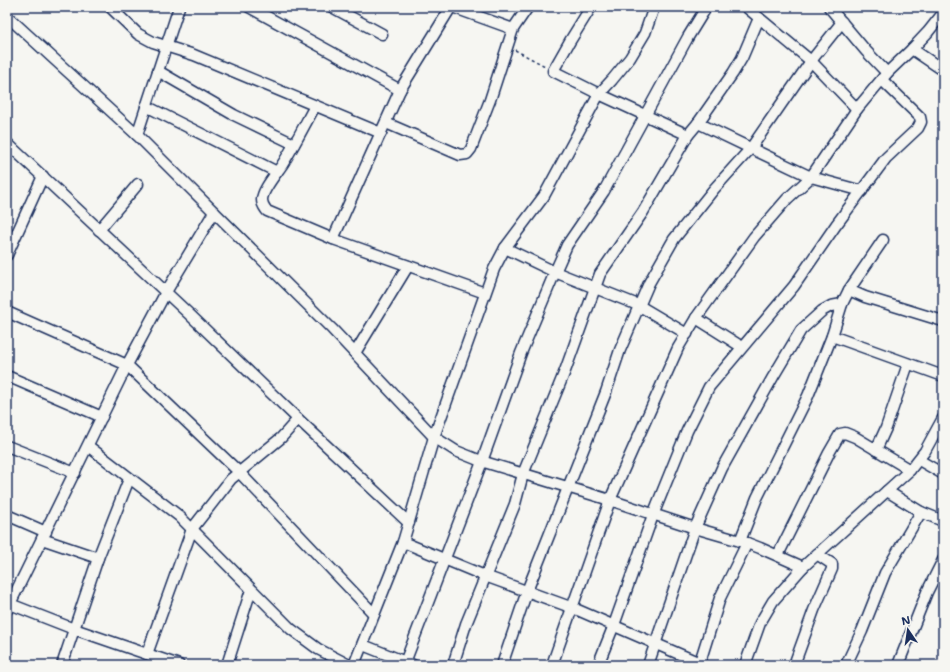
<svg xmlns="http://www.w3.org/2000/svg" width="950" height="672" font-family="'Shantell Sans',sans-serif">
  <style>
    .lines { fill: none; stroke-linecap: round; stroke-linejoin: round }
    .minor-casing { stroke: #1b2f5e; stroke-width: 13 }
    .path { stroke: #1b2f5e; stroke-width: 1.5; stroke-dasharray: 3 3; stroke-linecap: butt }
    .minor { stroke: #f6f6f2; stroke-width: 10 }
  </style>
  <rect width="100%" height="100%" fill="#f6f6f2"/>
  <filter id="ink" filterUnits="userSpaceOnUse"><feTurbulence type="fractalNoise" baseFrequency=".025" numOctaves="2"/><feDisplacementMap in="SourceGraphic" scale="8" xChannelSelector="R" yChannelSelector="G"/><feConvolveMatrix kernelMatrix="1 2 1 2 8 2 1 2 1" color-interpolation-filters="sRGB"/></filter>
  <g filter="url(#ink)">
    <g class="lines">
      <g class="minor-casing">
        <g id="minor">
          <path d="M110,7l28,27 15,8 41,13 187,78"/>
          <path d="M249,7l151,83"/>
          <path d="M332,7l50,27"/>
          <path d="M452,7l61,22"/>
          <path d="M591,7l-21,34 -17,30 46,23 89,41"/>
          <path d="M746,7l65,54 46,48"/>
          <path d="M829,7l37,44 21,22"/>
          <path d="M7,16l130,119 52,52 143,142 102,108 22,14 25,10 129,39 85,28 52,15 13,5 43,19"/>
          <path d="M912,49l31,21"/>
          <path d="M158,71l76,44 60,29"/>
          <path d="M146,106l131,66"/>
          <path d="M315,106c-11,20 -21,40 -33,59 -6,9 -20,25 -20,35 0,5 3,8 5,11l66,28 152,54"/>
          <path d="M386,123l74,32 7,-1 4,-5 19,-49 23,-71 15,-22"/>
          <path d="M698,123l113,54 51,14"/>
          <path d="M137,135l42,-128"/>
          <path d="M7,143l182,171 109,105 111,104"/>
          <path d="M99,230l39,-46"/>
          <path d="M333,239l67,-149 51,-83"/>
          <path d="M505,248l50,24 83,33 49,29"/>
          <path d="M7,255l36,-79"/>
          <path d="M849,290l34,-50"/>
          <path d="M7,312l120,53 112,107 135,142"/>
          <path d="M696,318l46,29"/>
          <path d="M832,336l111,40"/>
          <path d="M355,353l53,-87"/>
          <path d="M7,376l95,41"/>
          <path d="M7,446l68,27"/>
          <path d="M88,446l91,70 112,113 27,20 31,16"/>
          <path d="M876,450l10,-22 22,-64"/>
          <path d="M919,460l24,14"/>
          <path d="M887,491l34,21 22,9"/>
          <path d="M7,515l39,17"/>
          <path d="M42,539l56,19"/>
          <path d="M740,541l17,-43 51,-102 24,-60 10,-32 7,-14 16,7 78,24"/>
          <path d="M403,542l82,34 88,32 127,55"/>
          <path d="M778,555l51,-102 11,-19 5,-1 10,4 55,33"/>
          <path d="M10,604l64,25 105,36"/>
          <path d="M7,610l120,-245 39,-73 48,-80"/>
          <path d="M363,645l50,20"/>
          <path d="M147,654l45,-125 39,-50 50,-41 17,-19"/>
          <path d="M62,665l36,-107 31,-79"/>
          <path d="M227,665l24,-75"/>
          <path d="M354,665l49,-123 31,-105 60,-168 11,-21 39,-52 55,-102 13,-14 18,-22 15,-25 9,-26"/>
          <path d="M404,665l76,-198 41,-114 34,-81 12,-27 37,-54 84,-154 16,-26"/>
          <path d="M453,665l13,-41 49,-120 8,-30 42,-103 35,-97 43,-62 45,-77 10,-12 35,-50 9,-15 17,-40"/>
          <path d="M502,665l25,-74 79,-199 14,-42 29,-67 25,-44 40,-50 37,-41 60,-87 31,-39"/>
          <path d="M552,665l58,-165 68,-152 18,-30 58,-81 33,-38 24,-22 46,-68 30,-36 25,-24 16,-17 15,-19"/>
          <path d="M598,665l16,-40 39,-110 34,-84 22,-44 85,-101 42,-61 50,-67 32,-30 3,-6 -1,-5 -38,-37"/>
          <path d="M648,665l47,-137 27,-60 51,-91 28,-47 21,-19 9,-5 11,-2"/>
          <path d="M699,665l21,-67 27,-55"/>
          <path d="M745,665l15,-42 13,-22 30,-34 107,-97 15,-19 18,-33"/>
          <path d="M794,665l20,-55 18,-41v-5l-15,-10"/>
          <path d="M846,665l16,-34 23,-58 36,-61"/>
          <path d="M898,665l29,-73 16,-32"/>
        </g>
      </g>
      <path class="path" d="M515,50l30,16"/>
      <use href="#minor" class="minor"/>
    </g>
  </g>
  <rect width="950" height="672" fill="none" stroke="#f6f6f2" stroke-width="24"/>
  <rect x="12" y="12" width="926" height="648" fill="none" stroke="#1b2f5e" stroke-width="1.5" filter="url(#ink)"/>
  <g transform="translate(908 630) rotate(347)" stroke="#f6f6f2" stroke-width="3" paint-order="stroke">
  <path d="M0-3L7 15L0 10L-7 15Z" fill="#1b2f5e"/>
  <text y="-6" font-size="11" font-weight="bold" text-anchor="middle" fill="#1b2f5e">N</text>
  </g>
</svg>
